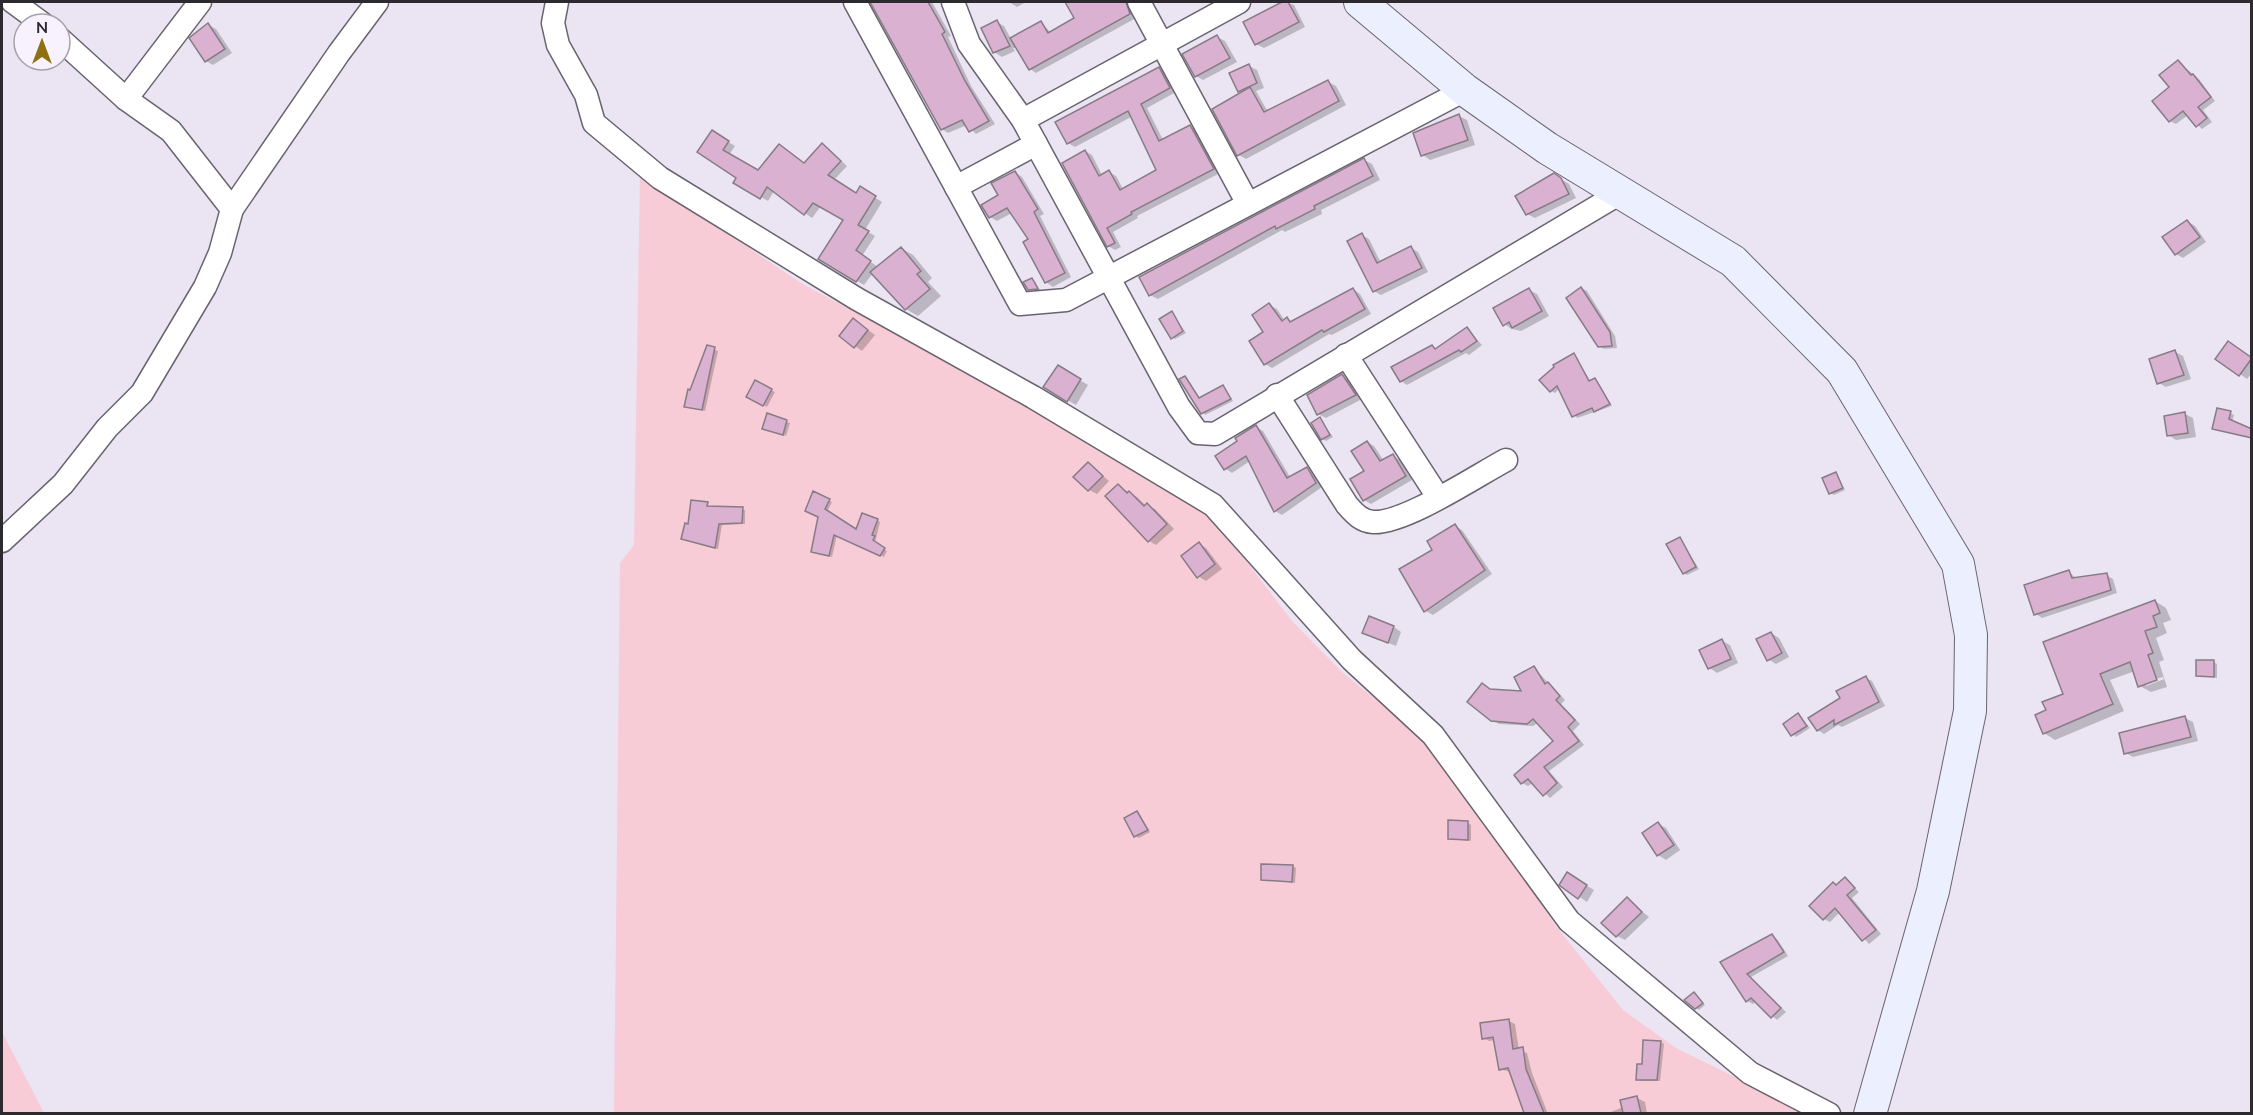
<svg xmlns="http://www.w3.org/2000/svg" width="2253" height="1115" font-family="Mulish,sans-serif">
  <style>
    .green { fill: #f8ccd6 }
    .shadow { fill: #0003; fill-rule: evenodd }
    .building { fill: #dbb1d1; stroke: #877b85; stroke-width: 1.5 }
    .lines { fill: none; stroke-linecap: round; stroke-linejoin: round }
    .street-casing { stroke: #696470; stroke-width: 25 }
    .secondary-casing { stroke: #696470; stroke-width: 34 }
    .street { stroke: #fff; stroke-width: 22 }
    .secondary { stroke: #eceffd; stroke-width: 32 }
  </style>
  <rect width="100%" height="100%" fill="#ebe4f3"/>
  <g class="green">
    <path d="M640,175l161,108 232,125 170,104 44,50 45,59 51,52 67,54 38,40 108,159 67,84 53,38 132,65 -1194,1 6,-551 14,-18z"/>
    <path d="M2,1032l42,81h-42z"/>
  </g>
  <g class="shadow">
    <path d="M871,2h61l19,34 -3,1 23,49 24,38 -19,10 -9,-9 -19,8 -6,-4z"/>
    <path d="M1009,2h17l-9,5z"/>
    <path d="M1067,2h67l2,16 -100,55 -6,-4 -12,-21h-5l2,3 -13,6 -8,-5 3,-30 7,4 7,13 30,-17 10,11 25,-14z"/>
    <path d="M1285,2l9,3 11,22 -41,21 -8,-4 -11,-22z"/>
    <path d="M208,25l8,4 16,24 -19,12 -7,-4z"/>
    <path d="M1217,37l8,4 12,21 -34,18 -7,-4z"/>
    <path d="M2178,62l21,17 16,22 -12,9 9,12 -10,7 -14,-14 -12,9 -6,-3 1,-33z"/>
    <path d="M1249,66l8,4 7,18 -8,3 12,21 60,-30 8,4 10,19 -100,54 -7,-4 4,-62 -4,-2z"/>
    <path d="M1159,69l7,4 10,19 -29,16 16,32 27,-14 7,4 23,43 -83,43 1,2 -25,14 8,15 -6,3 -7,-4 -23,-95 7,4 10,20 7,-3 7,4 7,13 35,-18 -25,-55 -58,31 -7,-4z"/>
    <path d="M1459,116l8,4 8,25 -45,15 -7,-5z"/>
    <path d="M719,136l16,10 -6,9 29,17 47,-8 17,-19 7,5 18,16 -13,14 22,14 4,-6 22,14 -17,28 10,6 -13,20 16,11 23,-19 12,7 19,23 -4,4 13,14 -23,20 -12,-7 -33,-36 -9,12 -44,-26 25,-39 -24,-14 -9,12 -38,-27 -6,10 -33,-19 3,-5 -39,-25z"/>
    <path d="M1364,160l8,4 8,16 -59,30 1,4 -37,18 -3,-2 -124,69 -8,-4z"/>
    <path d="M1015,172l7,5 22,37 -4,2 31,61 -18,10 -7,-5 -15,-42 -19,-27 -15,8 -7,-4z"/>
    <path d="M1554,175l15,9 7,14 -41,20 -8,-4z"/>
    <path d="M2187,221l8,5 11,16 -23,16 -7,-4z"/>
    <path d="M1362,235l7,4 12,24 30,-15 7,4 10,20 -47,23 -7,-4z"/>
    <path d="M1032,279l3,2 5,9 -11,-1z"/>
    <path d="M1581,288l6,3 28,45 2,12 -13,1 -5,-3z"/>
    <path d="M1353,289l7,5 11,20 -39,21 -3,-1 -57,34 -7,-4 4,-59 8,4 8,12 8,1z"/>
    <path d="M1529,290l8,4 12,22 -28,15 -9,-2 -8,-5z"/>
    <path d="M1172,313l14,20 -11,6 -3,-2z"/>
    <path d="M861,325l14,10 -13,16 -7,-5z"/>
    <path d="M1467,329l15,16 -13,10 -3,-2 -59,32 -6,-4 31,-34 5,3z"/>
    <path d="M708,347l10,4 -13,60 -16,-3 2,-17z"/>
    <path d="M2236,348l16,11v14l-5,6 -7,-5z"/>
    <path d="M2175,352l8,4 8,23 -25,8 -7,-4z"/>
    <path d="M1574,355l17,27h7l14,24 -35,12 -17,-30 -5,5 -4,-2z"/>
    <path d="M1058,367l30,18 -12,20 -31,-18z"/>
    <path d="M1342,376l8,4 12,19 -36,19 -8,-4z"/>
    <path d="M1185,378l15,21 23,-12 10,14 -28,14z"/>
    <path d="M756,382l19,10 -8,15 -19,-11z"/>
    <path d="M2230,413l4,2 -2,7 -15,8z"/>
    <path d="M2185,414l8,4 3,19 -20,3 -8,-5z"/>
    <path d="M768,415l22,8 -4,13 -19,-6z"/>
    <path d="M1320,419l13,18 -7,4 -3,-2z"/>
    <path d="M1256,427l7,4 27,46 17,-9 6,4 9,15 -40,28 -7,-4 -25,-50 -18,12 -6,-4z"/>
    <path d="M1367,442l7,4 10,15 9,-5 7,4 12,20 -41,24 -7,-4z"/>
    <path d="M1089,464l20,17 -12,13 -8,-4z"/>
    <path d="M1836,474l9,16 -11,5 -4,-2z"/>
    <path d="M1118,486l19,11 9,9 9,3 19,20 -18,16 -7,-4z"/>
    <path d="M814,493l18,9 -5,10 30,19 20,-11 3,2 -5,21 12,8 -3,6 -47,-22 -5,22 -19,-6 7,-34z"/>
    <path d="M707,504l3,4 35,2v14l-23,1 -4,24 -35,-11z"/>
    <path d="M1455,526l7,4 30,44 -59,41 -7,-4 -25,-42 33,-19z"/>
    <path d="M1680,538l19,31 -12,6 -3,-2z"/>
    <path d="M1199,544l7,4 16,21 -16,12 -8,-5z"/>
    <path d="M2069,572l8,7 29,-4 7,4 4,14 -75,25 -6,-4z"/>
    <path d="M2155,601l11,7 5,12 -8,3 4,10 -11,5 8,22 -5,2 8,25 -16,5 -11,-6 -5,-15 -25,9 14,31 -69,29 -11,-7 4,-22zM2163,677l1,2 -18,7v-4z"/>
    <path d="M1394,627l7,5 -5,14 -32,-13z"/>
    <path d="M1771,633l8,5 10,19 -13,7 -8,-5z"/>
    <path d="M1722,641l8,4 8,18 -21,10 -7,-5 -9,-17z"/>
    <path d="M2214,662l3,2v14l-20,-3z"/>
    <path d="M1534,668l31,32 -4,4 19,20 -7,7 11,14 -35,26 14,16 -13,11 -17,-15 -5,3 -6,-3 33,-42 -17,-18 -5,3 -34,-2 -7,-4 -1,-30 33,3z"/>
    <path d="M1866,678l6,3 13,25 -43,21 -4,-2 -14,9 -6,-4 24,-31z"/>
    <path d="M1798,715l12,13 -14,9 -11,-13z"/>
    <path d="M2185,718l8,4 5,19 -65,16 -7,-4z"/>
    <path d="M1137,812l13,20 -11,6 -4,-2z"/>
    <path d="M1468,823l3,2v16l-22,-2z"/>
    <path d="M1658,824l8,4 14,22 -14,10 -8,-5z"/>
    <path d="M1293,866l3,2 -1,15 -33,-4z"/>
    <path d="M1567,874l27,16 -7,12 -26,-18z"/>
    <path d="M1845,879l14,13 -7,6 29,36 -12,10 -29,-32 -10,10 -6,-3 13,-33z"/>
    <path d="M1627,899l22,18 -24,23 -8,-4z"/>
    <path d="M1772,936l5,3 11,17 -37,21 35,35 -9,8 -21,-19 -3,3 -6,-3 -25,-38z"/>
    <path d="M1694,994l11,11 -6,5 -3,-2z"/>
    <path d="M1509,1021l6,3 4,26 8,3 5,20 16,41h-24l-14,-42 -10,-3 -5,-29 -6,1 -6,-3z"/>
    <path d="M1661,1042l3,2 -4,37h-19l-3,-2 5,-13z"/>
    <path d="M1637,1098l8,4 2,12h-41l17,-7z"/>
  </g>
  <g class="building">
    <path d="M870,2h58l17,30 -3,2 23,47 24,40 -20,11 -7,-12 -21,10z"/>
    <path d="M1065,2h61l4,12 -101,56 -19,-32 31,-17 7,12 26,-15z"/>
    <path d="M1282,2h6l11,20 -44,23 -12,-23z"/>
    <path d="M997,20l13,26 -17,7 -12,-25z"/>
    <path d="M208,23l17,26 -20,13 -16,-24z"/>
    <path d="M1217,35l13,23 -35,19 -13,-23z"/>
    <path d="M2178,60l13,15 2,-1 18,23 -13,10 9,11 -11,9 -13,-16 -14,11 -17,-21 17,-14 -10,-12z"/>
    <path d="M1249,64l8,19 -19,9 -9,-19z"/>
    <path d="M1159,67l11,21 -29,16 18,37 31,-16 24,44 -83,43 1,2 -25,14 8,15 -8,4 -45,-84 23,-13 14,26 10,-6 11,20 36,-20 -28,-59 -61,33 -12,-22z"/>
    <path d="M1328,80l11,21 -102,55 -25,-47 38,-22 14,25z"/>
    <path d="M1459,114l9,26 -47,16 -8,-23z"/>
    <path d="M712,130l17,11 -6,9 35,20 21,-26 25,19 18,-20 19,18 -13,14 28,18 4,-7 16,10 -18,29 11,6 -13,19 15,11 -15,21 -38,-23 25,-39 -30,-17 -9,12 -37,-28 -7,12 -27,-16 3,-5 -39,-26z"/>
    <path d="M1364,158l9,18 -59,30 1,3 -39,20 -1,-3 -126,70 -10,-19z"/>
    <path d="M1015,171l23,38 -4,3 31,61 -20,10 -22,-41 5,-3 -21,-31 -18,10 -8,-13 17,-10 -7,-12z"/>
    <path d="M1554,173l7,5 8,16 -43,21 -11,-19z"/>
    <path d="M2187,220l13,17 -25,18 -13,-18z"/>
    <path d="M1362,233l15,30 34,-17 11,22 -49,24 -26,-51z"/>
    <path d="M901,247l20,24 -4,3 13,15 -25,21 -35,-38z"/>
    <path d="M1032,278l6,11 -10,1 -5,-8z"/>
    <path d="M1581,287l29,45 2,14 -14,1 -32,-49z"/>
    <path d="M1353,288l12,21 -41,23 -2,-2 -58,35 -15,-24 14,-9 -11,-17 17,-12 13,18 5,-4 3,5z"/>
    <path d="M1529,288l13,23 -30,17 -3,-6 -6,4 -10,-18z"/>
    <path d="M1172,311l11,20 -12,8 -12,-20z"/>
    <path d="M853,318l15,12 -14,18 -15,-12z"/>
    <path d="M1467,327l10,14 -16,11 -2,-2 -59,32 -9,-15 41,-22 3,4z"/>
    <path d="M2228,341l24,17 -13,18 -24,-17z"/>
    <path d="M707,345l8,2 -13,63 -18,-3 4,-18 2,1z"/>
    <path d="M2175,350l9,25 -27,9 -8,-25z"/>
    <path d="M1574,353l15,28 6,-3 15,26 -16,8 -2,-4 -20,9 -15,-31 -7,6 -11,-12 15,-13 -1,-2z"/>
    <path d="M1058,365l23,14 -14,23 -24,-15z"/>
    <path d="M1342,374l14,21 -39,20 -10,-20z"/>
    <path d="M1185,376l14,22 24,-13 8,14 -30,15 -22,-35z"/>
    <path d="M755,380l17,9 -9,17 -17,-9z"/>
    <path d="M2217,408l14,3 -2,8 23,10v9l-40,-9z"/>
    <path d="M2185,412l3,21 -21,3 -3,-20z"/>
    <path d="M767,413l20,7 -4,15 -21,-6z"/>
    <path d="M1320,417l10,18 -9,5 -10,-17z"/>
    <path d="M1256,425l31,53 20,-11 9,16 -42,29 -28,-56 -22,14 -9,-14 22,-15 -2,-3z"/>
    <path d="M1367,441l13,20 13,-7 13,22 -43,25 -13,-22 14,-8 -13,-20z"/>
    <path d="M1088,462l15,14 -15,15 -15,-14z"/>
    <path d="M1836,472l7,16 -14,6 -7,-16z"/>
    <path d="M1118,484l9,9 2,-2 15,15 3,-3 20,21 -19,18 -43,-46z"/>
    <path d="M813,491l17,8 -5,10 31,20 6,-16 16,6 -6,16 3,1 -2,4 12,8 -5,8 -46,-21 -5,21 -18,-4 7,-35 -13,-6z"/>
    <path d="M691,500l17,2 -1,4 36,1 -1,16 -23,1 -4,24 -34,-9 4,-16 3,1z"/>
    <path d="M1455,524l30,46 -61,42 -25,-43 33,-19 -5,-9z"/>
    <path d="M1680,537l16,30 -13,7 -17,-30z"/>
    <path d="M1199,542l16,22 -18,14 -16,-22z"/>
    <path d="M2069,570l3,8 35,-5 4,17 -77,25 -10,-30z"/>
    <path d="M2155,600l5,13 -7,3 4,11 -12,4 8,22 -5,2 9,25 -19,7 -8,-25 -30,12 13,30 -70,30 -8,-19 11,-5 -4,-8 21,-8 -20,-52z"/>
    <path d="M1369,616l25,10 -6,17 -26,-10z"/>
    <path d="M1771,632l11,21 -15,8 -11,-22z"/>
    <path d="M1722,639l9,20 -23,10 -9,-19z"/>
    <path d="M2196,660h18v17l-18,-1z"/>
    <path d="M1534,666l11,18 3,-2 12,14 -4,4 19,20 -7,7 11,14 -35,26 13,16 -14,13 -15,-17 -7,5 -7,-9 39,-34 -20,-22 -6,5 -36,-3 -24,-19 15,-19 8,6 31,2 -7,-14z"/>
    <path d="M1866,676l13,26 -45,23v-5l-17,11 -9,-13 32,-20 -4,-7z"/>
    <path d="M1798,713l9,13 -16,10 -8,-12z"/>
    <path d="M2185,716l6,21 -67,17 -5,-21z"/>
    <path d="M1137,811l11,19 -14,7 -10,-19z"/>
    <path d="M1448,820l20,1v19l-20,-1z"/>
    <path d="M1658,822l16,23 -17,11 -15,-23z"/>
    <path d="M1261,864l32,1 -1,17 -31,-2z"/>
    <path d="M1567,872l20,13 -9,14 -19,-14z"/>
    <path d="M1845,877l10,11 -8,7 29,35 -14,11 -27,-33 -12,12 -14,-14 24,-24 3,3z"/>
    <path d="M1627,897l15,15 -26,25 -15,-14z"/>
    <path d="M1772,934l12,18 -37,22 34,34 -10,10 -20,-20 -5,4 -26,-40z"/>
    <path d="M1694,992l9,11 -8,6 -11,-9z"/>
    <path d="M1509,1019l4,30 10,-2 3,22 18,44h-20l-16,-45 -9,2 -6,-33 -11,2 -2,-16z"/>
    <path d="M1643,1040l18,1 -4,39h-21l1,-16h5z"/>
    <path d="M1637,1096l4,17h-18l-3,-13z"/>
  </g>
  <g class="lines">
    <g class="street-casing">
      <g id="street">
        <path d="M13,2l30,22"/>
        <path d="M557,2l-4,21 5,22 28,50 8,28 66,55 197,121 176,98 180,108 139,155 81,75 136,186 181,152 79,41"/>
        <path d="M855,2l165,302 46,-4 399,-210"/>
        <path d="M953,2l16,42 54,76 156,287 19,26 17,1 407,-242"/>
        <path d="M1139,2l109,202"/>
        <path d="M126,99l74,-97"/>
        <path d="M1023,120l216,-118"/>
        <path d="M956,187l80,-43"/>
        <path d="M232,209l107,-156 38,-51"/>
        <path d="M1346,355l92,142"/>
        <path d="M1277,395l70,110c8,9 14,16 26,17 31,2 103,-46 133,-62"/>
        <path d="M2,541l61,-57 44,-56 35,-35 63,-106 15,-34 12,-44 -61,-78 -45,-32 -66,-60"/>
      </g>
    </g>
    <g class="secondary-casing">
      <path id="secondary" d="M1360,2l105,88 82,58 186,113 109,110 116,193 13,71 -1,76 -37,180 -63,223"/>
    </g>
    <use href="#street" class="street"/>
    <use href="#secondary" class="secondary"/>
  </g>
  <rect width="2253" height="1115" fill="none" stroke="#2c292f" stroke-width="6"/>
  <g transform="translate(42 42)"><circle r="28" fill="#f7f2fe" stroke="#a6a2ab" stroke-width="1.5"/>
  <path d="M0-4.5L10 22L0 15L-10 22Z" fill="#8e6f12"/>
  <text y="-9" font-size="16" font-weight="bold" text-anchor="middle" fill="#2c292f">N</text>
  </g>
</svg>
